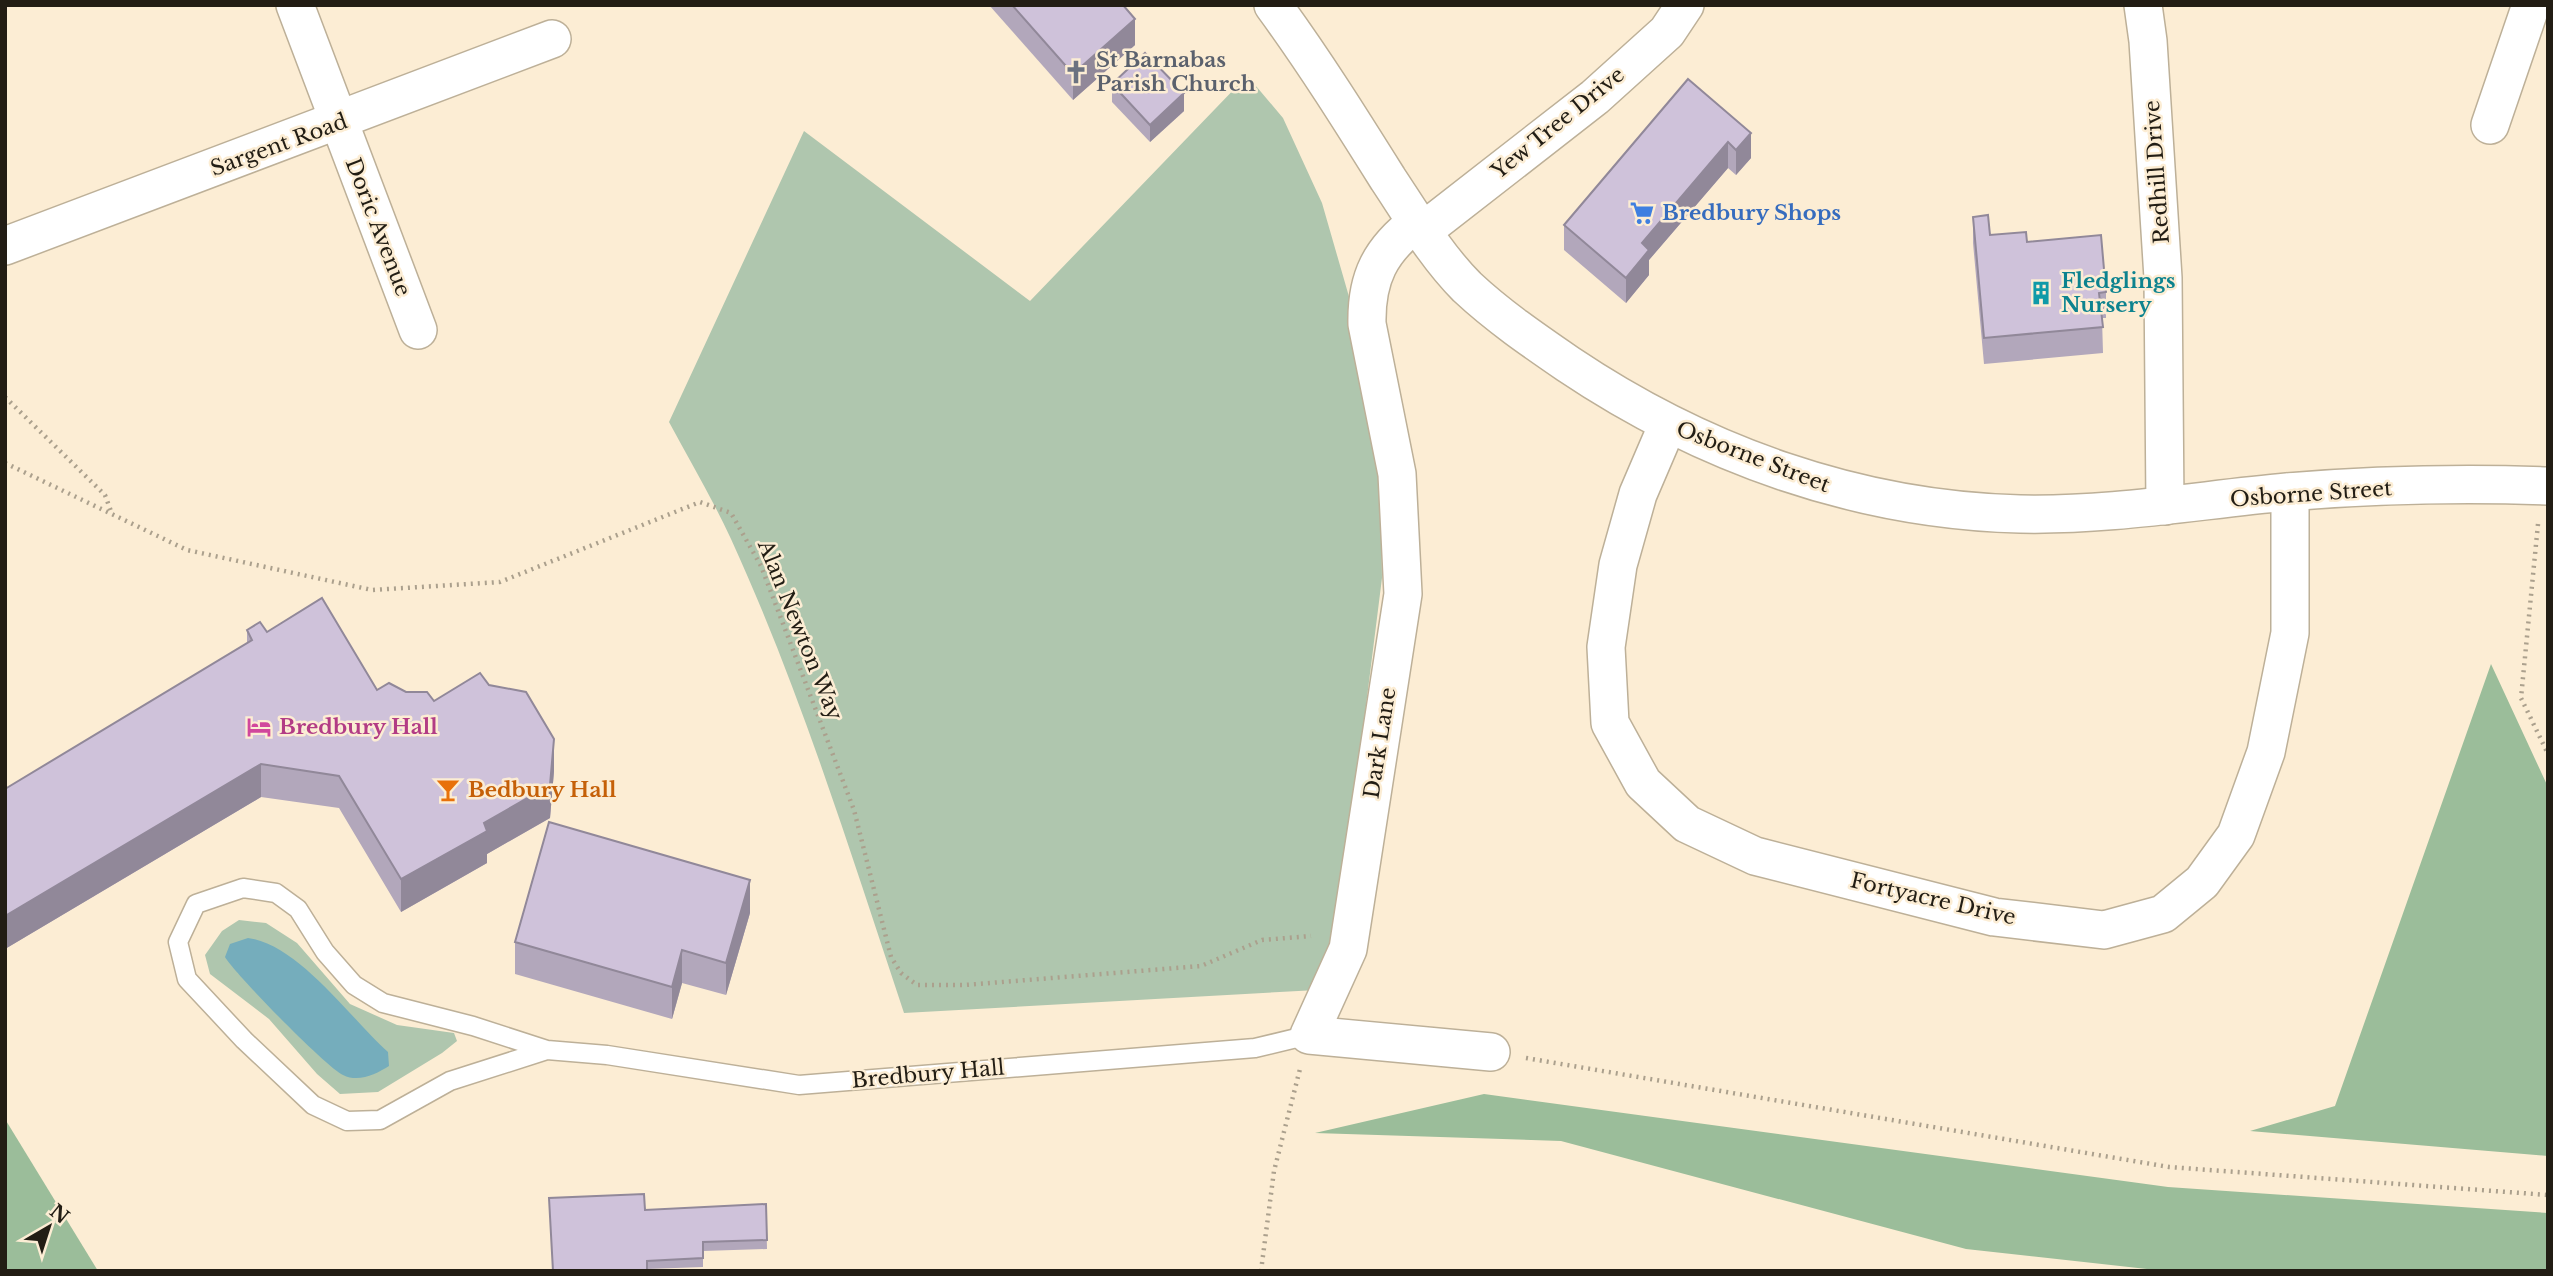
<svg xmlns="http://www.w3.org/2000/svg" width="2553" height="1276" font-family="'Libre Baskerville',serif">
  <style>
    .green { fill: #afc6ae }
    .forest { fill: #9bbd9a }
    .water { fill: #75adbc }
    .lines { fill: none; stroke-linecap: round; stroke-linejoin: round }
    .service-casing { stroke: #bdb098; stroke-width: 21 }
    .minor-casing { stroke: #bdb098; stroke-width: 40 }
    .path { stroke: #aba08d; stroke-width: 4.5; stroke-dasharray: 2 5; stroke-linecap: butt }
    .service { stroke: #fff; stroke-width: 18 }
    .minor { stroke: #fff; stroke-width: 37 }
    .wall { fill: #b2a7bb }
    .shaded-wall { fill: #918899 }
    .building { fill: #cfc2da; stroke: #918899; stroke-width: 2 }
    .labels { text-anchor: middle; stroke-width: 5; stroke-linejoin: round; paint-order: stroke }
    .worship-label { font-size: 21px; font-weight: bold; fill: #5b616d; stroke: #fcedd4; text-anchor: start }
    .street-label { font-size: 21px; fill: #221d14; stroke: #fcedd4 }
    .shop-label { font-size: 21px; font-weight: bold; fill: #366cbe; stroke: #fcedd4; text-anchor: start }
    .culture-label { font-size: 21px; font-weight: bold; fill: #0d838f; stroke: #fcedd4; text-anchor: start }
    .hotel-label { font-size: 21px; font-weight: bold; fill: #b23c85; stroke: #fcedd4; text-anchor: start }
    .food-label { font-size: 21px; font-weight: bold; fill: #c56008; stroke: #fcedd4; text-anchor: start }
  </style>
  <rect width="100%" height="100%" fill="#fcedd4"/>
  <g class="green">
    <path d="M1245,73l38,45 39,85 32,111 26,138 2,126 -25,199v100l-40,113 -413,23c-53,-159 -103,-321 -173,-474 -18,-39 -41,-78 -62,-117l135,-291 226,170 212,-220z"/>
    <path d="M239,920l27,3 31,20 53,61 47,21 57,8 3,8 -15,12 -64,39 -38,2 -23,-20 -48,-55 -59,-45 -5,-19 17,-24z"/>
  </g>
  <g class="forest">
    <path d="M2491,664l57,123v369l-298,-25 85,-25z"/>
    <path d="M1484,1094l684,93 380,26v58h-383l-199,-22 -405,-108 -246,-8z"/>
    <path d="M5,1119l93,152h-93z"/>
  </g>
  <path class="water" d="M248,938c51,7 102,80 140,114l1,14c-13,8 -30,17 -46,9 -16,-7 -108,-101 -118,-118l5,-13z"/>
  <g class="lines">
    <g class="service-casing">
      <path id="service" d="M547,1050l-97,31 -70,39 -33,1 -34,-16 -69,-65 -57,-61 -9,-37 18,-38 47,-16 33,5 22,16 27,43 29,33 29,18 90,23 74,24 60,5 192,30 456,-37 54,-13"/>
    </g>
    <g class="minor-casing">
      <g id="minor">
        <path d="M295,5l123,325"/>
        <path d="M1273,5c41,56 78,115 115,174 24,36 48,77 79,108 31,29 66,53 101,77 134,90 289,146 452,150 90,2 179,-14 267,-22 86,-7 175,-9 261,-6"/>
        <path d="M2143,5l5,36 15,237 2,228"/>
        <path d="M2490,125l41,-120"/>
        <path d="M1417,222c-37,28 -51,56 -50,102l30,150 6,120 -55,355 -39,86 182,17"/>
        <path d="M1423,231l172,-134 72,-65 18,-27"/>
        <path d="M5,246l547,-207"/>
        <path d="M1668,424l-30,70 -20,71 -12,82 4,76 33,60 44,41 68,32 239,61 110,13 59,-16 39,-32 34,-47 30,-83 24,-119v-141"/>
      </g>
    </g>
    <g class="path">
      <path d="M5,397l100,98 7,19"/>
      <path d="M5,463l182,87 185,40 128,-8 200,-80 31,11 30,53 93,244 37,147 10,16 16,12h48l236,-19 61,-26 49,-4"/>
      <path d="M2538,524l-17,174 27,56"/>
      <path d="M1526,1058l643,109 379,28"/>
      <path d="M1261,1271l13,-100 26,-102"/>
    </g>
    <use href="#service" class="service"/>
    <use href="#minor" class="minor"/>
  </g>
  <g class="wall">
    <path d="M989,5h134l12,40 -62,55z"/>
    <path d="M1688,79l63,79 -15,17 -8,-7 -79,92v15l-23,28 -62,-53v-25z"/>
    <path d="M1112,84l72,27 -34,31 -38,-40z"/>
    <path d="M1973,217l17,18 37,7 79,50v26h-4l1,35 -119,11 -11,-121z"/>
    <path d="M247,630l20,2 110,58 29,2 28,9 55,-16 65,86 -4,47 -63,36v9l-86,49 -62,-104 -78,-11 -256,152v-160l242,-145z"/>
    <path d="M750,913l-24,82 -44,-12 -10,36 -157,-45v-32z"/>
    <path d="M766,1204l1,45 -64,2v16l-56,2 -2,-59z"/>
  </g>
  <g class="shaded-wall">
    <path d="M1135,19v26l-62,55v-26z"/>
    <path d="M1184,93v18l-34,31v-17z"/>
    <path d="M1751,133v25l-15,17v-25z"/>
    <path d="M1728,142v26l-79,92v15l-23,28v-25l16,-35z"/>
    <path d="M554,739v32l-4,47 -63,36v9l-86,49v-33l83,-56z"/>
    <path d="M261,764v33l-256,152v-33z"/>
    <path d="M750,880v33l-24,82v-32z"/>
    <path d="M682,950v33l-10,36v-32z"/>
  </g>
  <g class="building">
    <path d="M1012,5h111l12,14 -62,55z"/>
    <path d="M1145,53l39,40 -34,32 -38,-41z"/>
    <path d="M1688,79l63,54 -15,17 -8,-8 -86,101 7,7 -23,28 -62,-53z"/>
    <path d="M1988,215l2,20 36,-3 1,10 74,-7 5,57 -7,1 4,34 -119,11 -11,-121z"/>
    <path d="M322,598l55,92 12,-7 17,9h21l7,9 46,-28 9,12 37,7 28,47 -4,46 -66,38 3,8 -86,48 -62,-103 -78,-12 -256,152v-127l247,-149 -5,-10 13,-8 7,10z"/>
    <path d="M549,822l201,58 -24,83 -44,-13 -10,37 -157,-45z"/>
    <path d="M644,1194l1,16 121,-6 1,36 -64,2v16l-56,3v10h-94l-4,-73z"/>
  </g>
  <defs>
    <g id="church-bare" transform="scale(1.89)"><path d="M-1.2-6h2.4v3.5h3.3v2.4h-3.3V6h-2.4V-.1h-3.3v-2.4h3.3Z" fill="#6b7280" stroke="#fcedd4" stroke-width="2.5" paint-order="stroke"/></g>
    <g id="supermarket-bare" transform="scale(1.89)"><path d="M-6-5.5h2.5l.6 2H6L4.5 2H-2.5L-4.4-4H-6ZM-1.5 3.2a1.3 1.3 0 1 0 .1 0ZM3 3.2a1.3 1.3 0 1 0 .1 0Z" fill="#3f7fe0" stroke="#fcedd4" stroke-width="2.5" paint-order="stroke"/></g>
    <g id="building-bare" transform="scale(1.89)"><path d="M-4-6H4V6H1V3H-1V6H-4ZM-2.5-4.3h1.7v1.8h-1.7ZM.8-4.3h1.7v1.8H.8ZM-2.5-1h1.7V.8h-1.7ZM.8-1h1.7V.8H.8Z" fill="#0f9aa8" stroke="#fcedd4" stroke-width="2.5" paint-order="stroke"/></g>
    <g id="hotel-bare" transform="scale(1.89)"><path d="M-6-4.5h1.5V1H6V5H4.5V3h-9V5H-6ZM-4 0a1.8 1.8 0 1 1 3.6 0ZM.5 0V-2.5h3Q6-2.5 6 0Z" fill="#d1479c" stroke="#fcedd4" stroke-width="2.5" paint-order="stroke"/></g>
    <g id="bar-bare" transform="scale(1.89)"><path d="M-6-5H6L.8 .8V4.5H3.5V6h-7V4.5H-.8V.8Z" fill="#e8710a" stroke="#fcedd4" stroke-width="2.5" paint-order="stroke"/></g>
  </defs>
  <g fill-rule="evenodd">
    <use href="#church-bare" x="1076" y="72"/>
    <use href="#supermarket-bare" x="1642" y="213"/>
    <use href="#building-bare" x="2041" y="293"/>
    <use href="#hotel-bare" x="259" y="727"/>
    <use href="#bar-bare" x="448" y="790"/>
  </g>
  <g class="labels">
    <g class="worship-label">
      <text x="1096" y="67">St Barnabas<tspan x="1096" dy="24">Parish Church</tspan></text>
    </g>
    <g class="street-label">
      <text transform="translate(1558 123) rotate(-39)" y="7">Yew Tree Drive</text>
      <text transform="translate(279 145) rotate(-20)" y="7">Sargent Road</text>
      <text transform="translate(2157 172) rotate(-94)" y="7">Redhill Drive</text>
      <text transform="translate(378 227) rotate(69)" y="7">Doric Avenue</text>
      <text transform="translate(1753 457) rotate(21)" y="7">Osborne Street</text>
      <text transform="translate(2311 494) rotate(-4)" y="7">Osborne Street</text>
      <text transform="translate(800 630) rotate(68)" y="7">Alan Newton Way</text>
      <text transform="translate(1380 743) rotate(-81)" y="7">Dark Lane</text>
      <text transform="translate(1933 899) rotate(13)" y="7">Fortyacre Drive</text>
      <text transform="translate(928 1074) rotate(-5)" y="7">Bredbury Hall</text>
    </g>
    <g class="shop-label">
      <text x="1662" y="220">Bredbury Shops</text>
    </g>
    <g class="culture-label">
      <text x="2061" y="288">Fledglings<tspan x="2061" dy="24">Nursery</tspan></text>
    </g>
    <g class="hotel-label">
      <text x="279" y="734">Bredbury Hall</text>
    </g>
    <g class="food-label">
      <text x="468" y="797">Bedbury Hall</text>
    </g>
  </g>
  <rect width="2553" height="1276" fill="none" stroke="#221d14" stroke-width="14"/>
  <g transform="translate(49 1227) rotate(39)" stroke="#fcedd4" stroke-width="5" paint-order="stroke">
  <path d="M0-5L12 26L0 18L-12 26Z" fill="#221d14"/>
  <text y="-10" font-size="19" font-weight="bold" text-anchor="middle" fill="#221d14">N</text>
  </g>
</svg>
